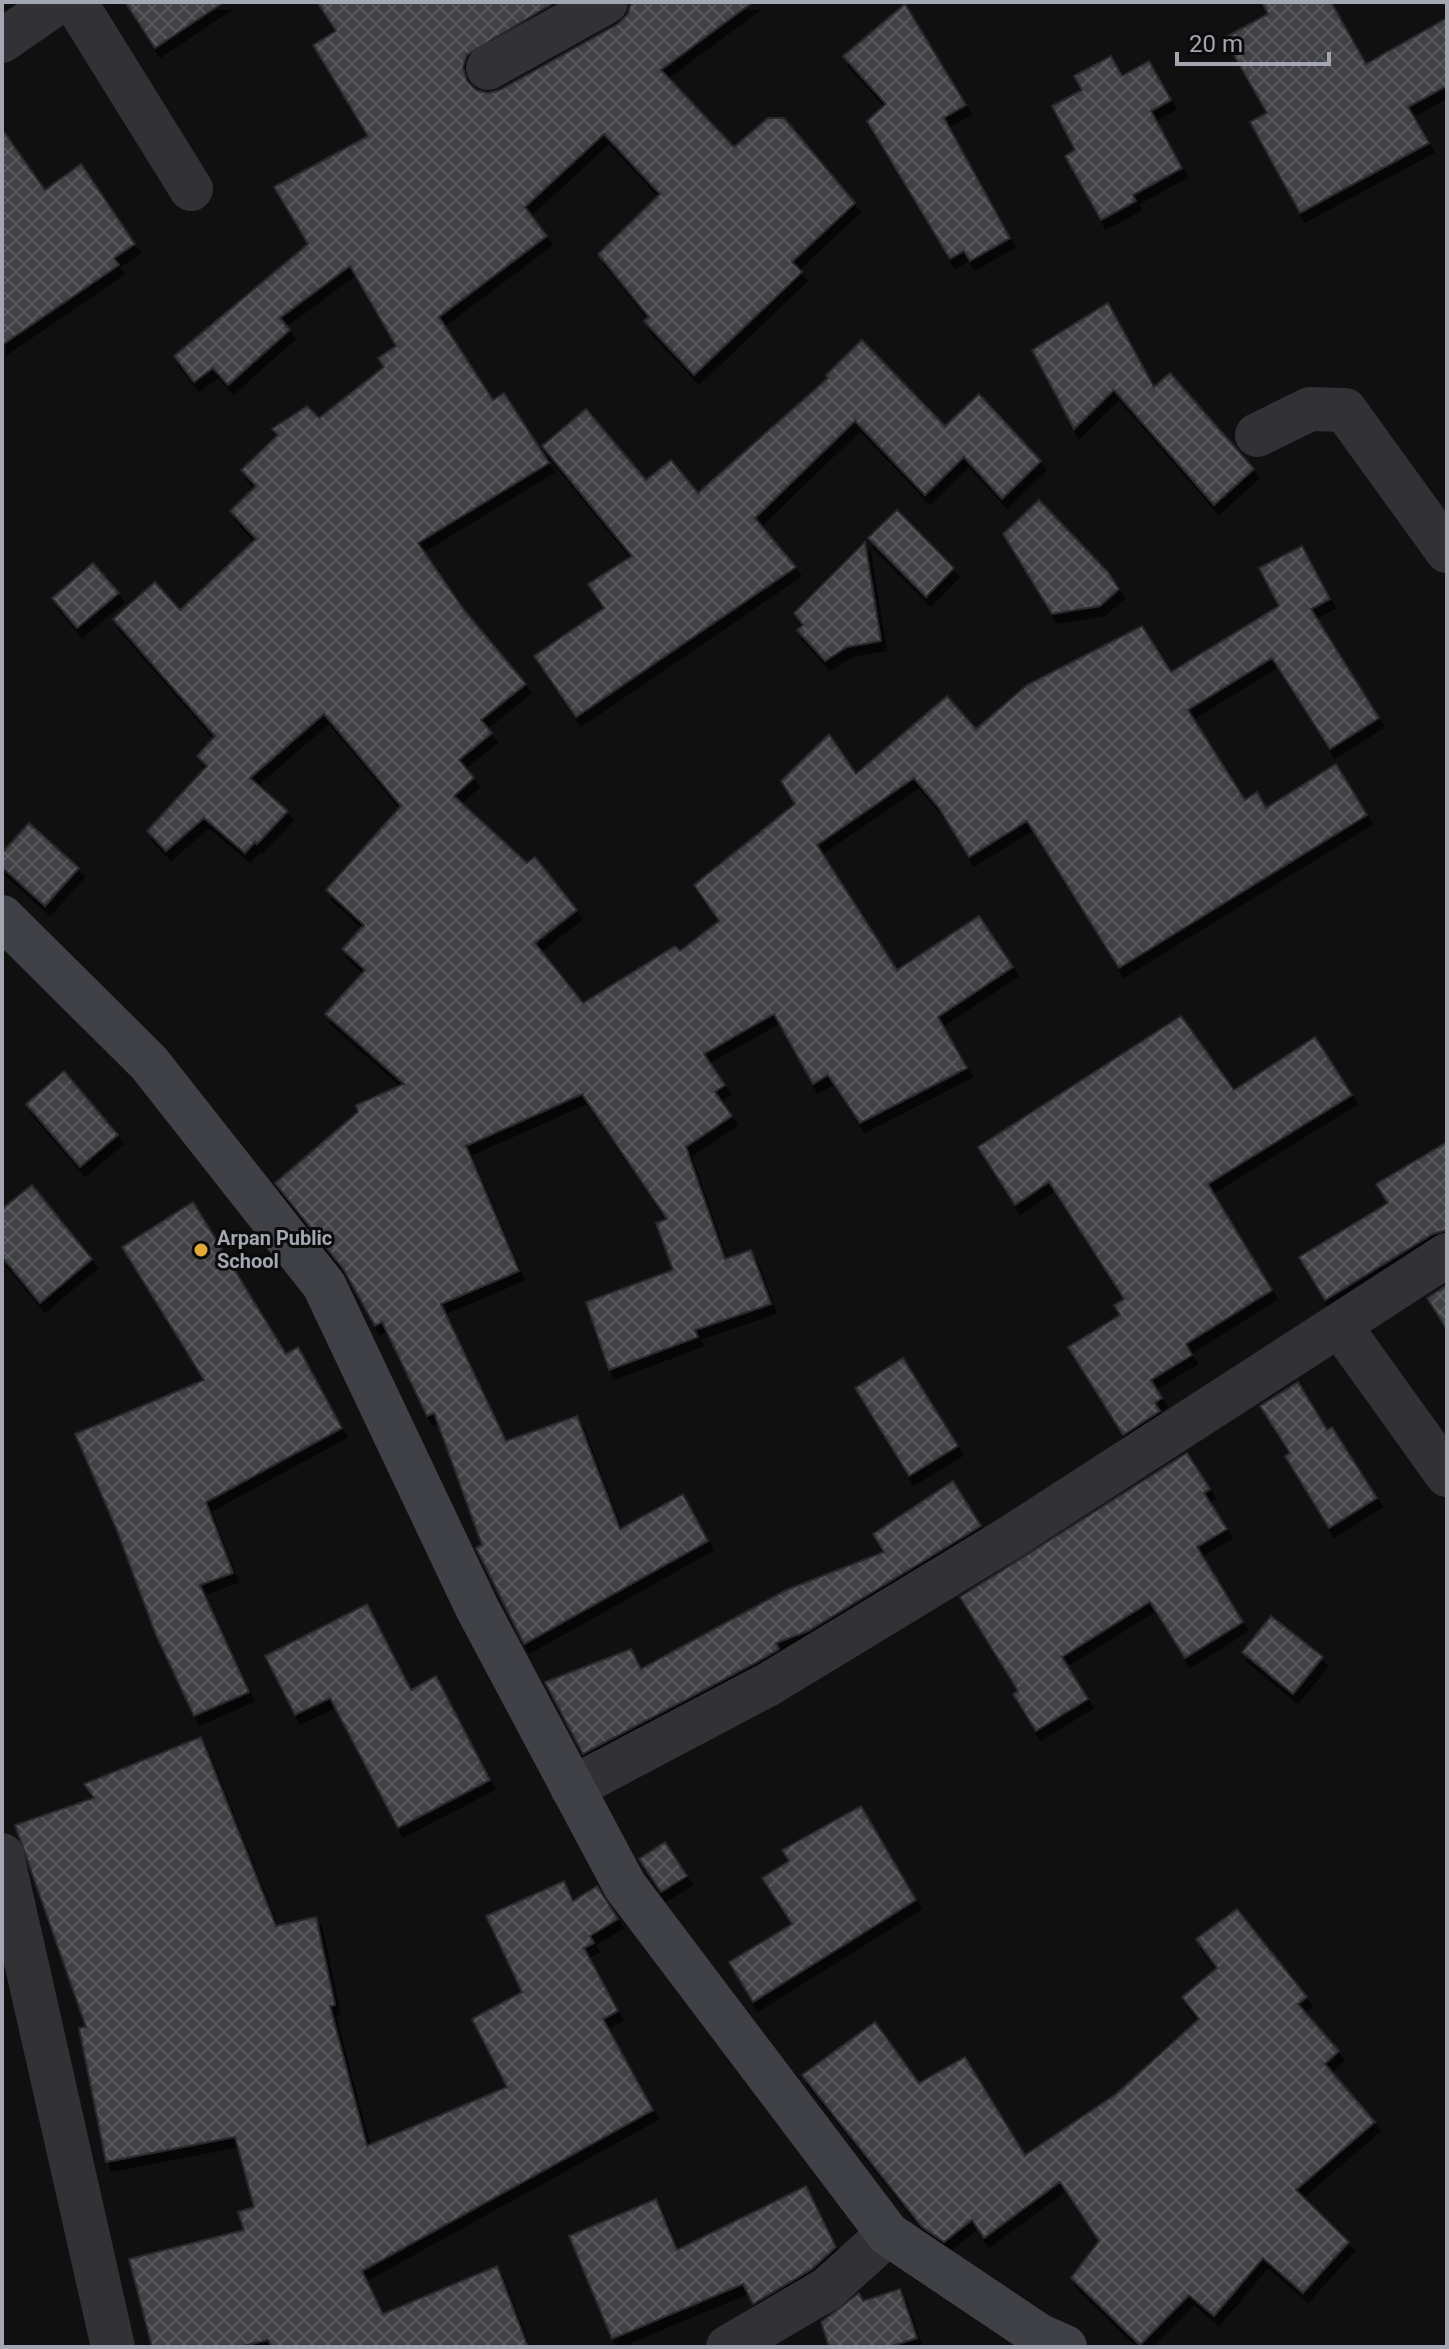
<svg xmlns="http://www.w3.org/2000/svg" width="1449" height="2349" font-family="Roboto,sans-serif">
  <style>
    .building { fill: url(#building-cross-hatch); stroke: #2a2a2d; stroke-width: 2; filter: url(#shadow) }
    .lines { fill: none; stroke-linecap: round; stroke-linejoin: round }
    .street { stroke: #323236; stroke-width: 44 }
    .secondary { stroke: #404146; stroke-width: 44 }
    .poi-dot { fill: #e2a838; stroke: #0b0b0c; stroke-width: 3 }
    .labels { text-anchor: middle; stroke-width: 6; stroke-linejoin: round; paint-order: stroke }
    .poi-label { font-size: 20px; font-weight: bold; fill: #a2a7b1; stroke: #0b0b0c; text-anchor: start }
  </style>
  <defs>
    <pattern id="building-cross-hatch" width="8" height="8" patternUnits="userSpaceOnUse" patternTransform="scale(2)"><rect width="8" height="8" fill="#3f4044"/><path d="M0 0l8 8M0 8l8-8" fill="none" stroke="#58595d"/></pattern>
    <filter id="shadow"><feDropShadow dx="5" dy="9" stdDeviation="0" flood-color="#0009"/></filter>
  </defs>
  <rect width="100%" height="100%" fill="#101011"/>
  <g class="building">
    <path d="M125,2h99l-69,46z"/>
    <path d="M317,2h238l-88,53 -4,12 4,14 9,9 12,3 12,-3 118,-66 10,-10 3,-12h122l-92,68 73,77 34,-29h16l71,85 -63,59 10,10 -108,103 -50,-54 5,-4 -51,-63 62,-60 -56,-60 -79,73 22,29 -108,81 54,83 11,-7 45,70 -131,80 46,67 62,74 -45,36 11,13 -33,27 15,18 -20,18 73,67 8,-6 42,53 -42,33 48,60 92,-57 5,5 39,-30 -25,-36 101,-81 -14,-23 48,-47 27,40 91,-78 29,33 51,-44 115,-59 29,46 108,-66 -20,-38 43,-22 28,53 -19,10 68,109 -49,31 -58,-91 -84,52 57,90 12,-8 9,16 70,-44 31,51 -248,153 -92,-147 -58,36 -30,-49 -25,-30 -97,67 80,125 82,-54 34,51 -75,50 29,51 -107,55 -32,-48 -15,9 -39,-70 -70,40 21,31 -10,7 17,24 -46,31 39,112 26,-9 20,54 -76,26 3,7 -89,33 -23,-68 87,-32 -17,-47 11,-4 -85,-125 -116,52 53,125 -78,33 65,137 71,-25 43,113 63,-35 25,47 -184,103 -48,-96 6,-3 -48,-132 -7,3 -45,-94 -7,4 -31,-56 -69,-87 83,-71 -2,-7 48,-21 -79,-70 40,-44 -23,-21 22,-24 -38,-35 75,-84 -77,-92 -74,64 38,33 -31,33 -2,-2 -10,11 -41,-35 -38,33 -19,-20 60,-65 -10,-10 18,-20 -102,-117 42,-37 25,28 76,-71 -26,-28 26,-25 -15,-16 37,-35 -6,-6 35,-23 12,12 65,-51 -6,-9 18,-12 -46,-80 -70,52 10,12 -62,55 -15,-17 -19,14 -20,-26 134,-112 -34,-57 94,-51 -55,-91 23,-14z"/>
    <path d="M1262,2h69l35,62 81,-46v68l-39,21 21,36 -129,70 -50,-91 17,-9 -43,-75 44,-24z"/>
    <path d="M905,4l61,101 -22,13 66,120 -40,23 -6,-10 -14,8 -83,-138 19,-17 -43,-48z"/>
    <path d="M1111,56l11,20 27,-15 22,39 -20,11 31,57 -49,27 3,6 -35,19 -36,-64 10,-6 -23,-44 30,-16 -8,-14z"/>
    <path d="M2,129l43,61 36,-26 54,80 -21,14 5,7 -117,80z"/>
    <path d="M1108,303l46,84 16,-14 84,96 -40,36 -100,-115 -40,39 -42,-79z"/>
    <path d="M862,340l83,86 34,-32 62,67 -39,38 -38,-42 -39,38 -70,-74 -100,97 41,49 -220,150 -42,-61 70,-48 -16,-24 44,-28 -90,-110 44,-37 60,71 25,-20 27,33 130,-115 -2,-3z"/>
    <path d="M1039,500l69,72 11,17 -19,17 -48,8 -49,-80z"/>
    <path d="M897,510l57,58 -28,29 -58,-59z"/>
    <path d="M865,542l16,99 -34,6 -22,14 -28,-31 6,-5 -9,-12z"/>
    <path d="M93,563l26,30 -42,35 -25,-30z"/>
    <path d="M29,823l50,45 -34,38 -43,-39v-14z"/>
    <path d="M1181,1016l53,74 81,-53 37,58 -144,89 64,106 -86,54 6,11 -41,25 11,18 -7,5 5,8 -37,24 -55,-88 52,-32 -6,-10 10,-6 -75,-117 -34,23 -37,-58z"/>
    <path d="M64,1071l54,64 -38,32 -54,-63z"/>
    <path d="M1447,1142v88l-14,4 -108,66 -26,-43 89,-54 -12,-19z"/>
    <path d="M32,1185l60,74 -52,44 -38,-46v-48z"/>
    <path d="M193,1202l93,152 12,-7 44,81 -136,74 27,71 -33,12 49,107 -55,24 -38,-81 -40,-107 -41,-94 129,-54 -82,-133z"/>
    <path d="M1447,1285v45l-20,-32z"/>
    <path d="M903,1358l55,88 -49,30 -54,-88z"/>
    <path d="M1298,1382l29,48 5,-3 45,71 -48,30 -44,-72 5,-3 -30,-47z"/>
    <path d="M1187,1453l23,36 -6,4 23,36 -30,18 46,75 -58,36 -35,-56 -88,55 26,42 -52,32 -23,-37 5,-3 -58,-94z"/>
    <path d="M953,1481l28,45 -173,105 -32,12 3,6 -22,13 -174,92 -38,-72 86,-33 10,20 145,-79 98,-38 -11,-18z"/>
    <path d="M367,1604l44,86 25,-14 54,104 -92,48 -68,-130 -35,17 -30,-59z"/>
    <path d="M1271,1616l52,41 -30,37 -51,-42z"/>
    <path d="M201,1737l75,189 40,-9 19,88 -5,1 37,140 140,-59 -35,-68 50,-27 -36,-76 78,-35 9,20 24,-15 21,33 -28,17 4,7 -10,5 34,63 -15,8 50,91 -291,161 21,43 114,-48 31,81h-256l-4,-7 -29,7h-87l-23,-88 115,-29 -6,-18 16,-5 -19,-70 -129,25 -27,-134 7,-1 -71,-202 79,-27 -10,-14z"/>
    <path d="M861,1806l55,94 -163,102 -24,-40 63,-38 -30,-46 27,-17 -7,-11z"/>
    <path d="M665,1842l22,34 -26,16 -22,-33z"/>
    <path d="M1237,1909l70,88 -9,7 41,47 -14,13 50,58 -79,68 53,52 -46,51 -40,-35 -49,58 -25,-21 -49,50 -69,-67 28,-37 -39,-59 -76,56 -12,-18 -28,22 -22,-15 -120,-152 73,-53 44,61 46,-26 60,98 91,-61 83,-75 -17,-22 35,-29 -21,-29z"/>
    <path d="M806,2186l30,61 -24,22 -59,35 -10,-20 -131,55 -43,-103 87,-37 21,51z"/>
    <path d="M900,2289l17,49 -28,9h-60l-8,-25 38,-29 4,8z"/>
  </g>
  <g class="lines">
    <g class="street">
      <path d="M75,2l116,187"/>
      <path d="M2,41l56,-39"/>
      <path d="M488,68l118,-66"/>
      <path d="M1257,435l53,-26 35,1 102,141"/>
      <path d="M1340,1326l107,149"/>
      <path d="M572,1788l197,-104 242,-147 436,-282"/>
      <path d="M2,1855l111,492"/>
      <path d="M728,2347l99,-58 61,-55"/>
    </g>
    <path class="secondary" d="M2,917l147,146 175,222 153,323 148,278 263,348 152,102 25,11"/>
  </g>
  <circle class="poi-dot" cx="201" cy="1250" r="8"/>
  <g class="labels">
    <g class="poi-label">
      <text x="217" y="1245">Arpan Public<tspan x="217" dy="23">School</tspan></text>
    </g>
  </g>
  <rect width="1449" height="2349" fill="none" stroke="#a2a7b1" stroke-width="8"/>
  <path d="M1177 52v12h152v-12" fill="none" stroke="#a2a7b1" stroke-width="4"/>
  <text x="1189" y="52" font-size="24" fill="#a2a7b1" stroke="#0b0b0c" stroke-width="6" paint-order="stroke">20 m</text>
</svg>
